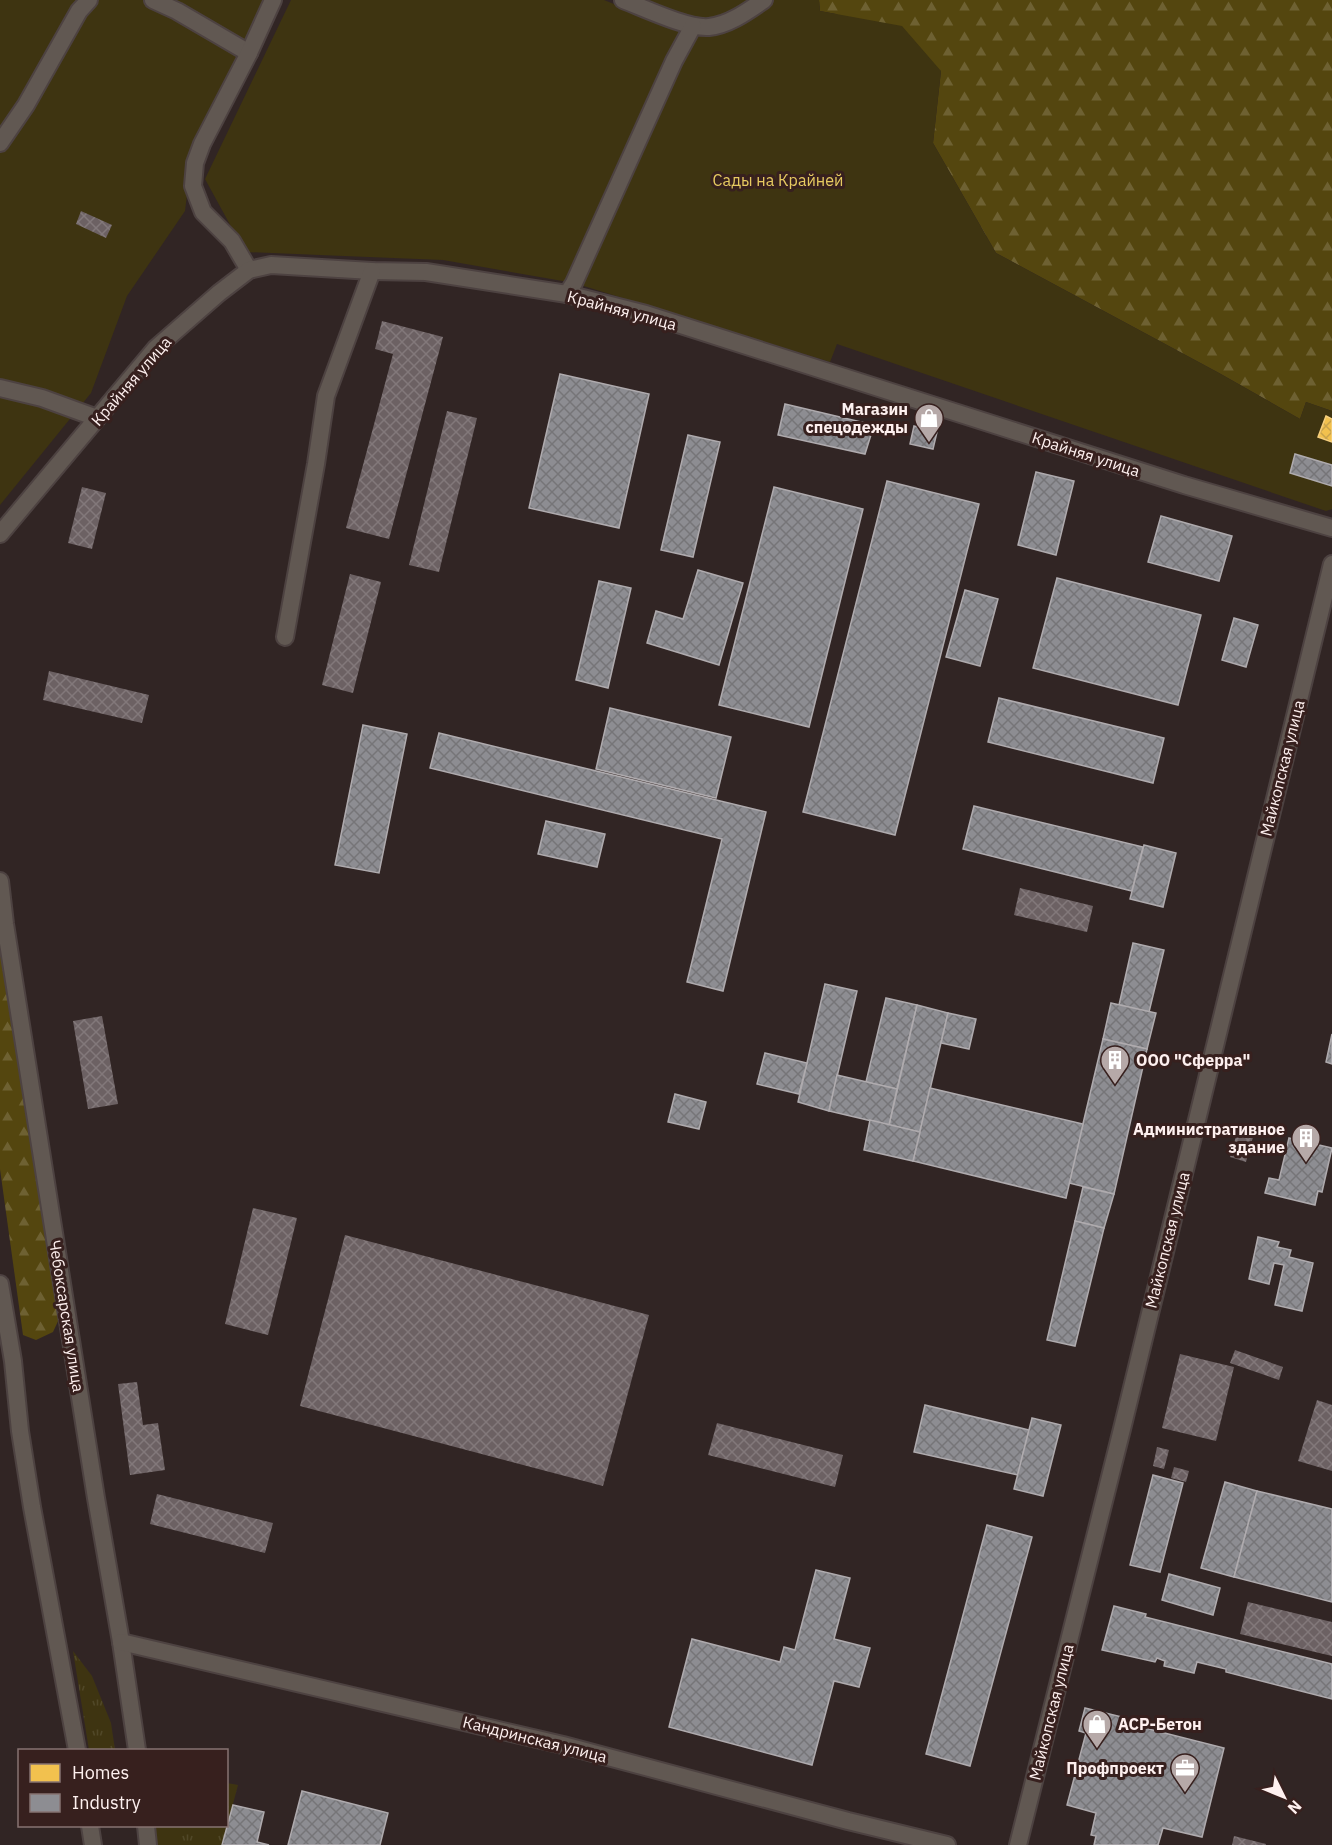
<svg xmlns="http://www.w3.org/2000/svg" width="1332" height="1845" font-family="'IBM Plex Sans',sans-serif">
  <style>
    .grass { fill: url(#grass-tufts) }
    .forest { fill: url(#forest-firs) }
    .garden { fill: #3e3411 }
    .homes { fill: url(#homes-cross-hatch); stroke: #f6cf7e; stroke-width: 1.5 }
    .industry { fill: url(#industry-cross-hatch); stroke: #afabae; stroke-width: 1.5 }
    .building { fill: url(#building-cross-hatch) }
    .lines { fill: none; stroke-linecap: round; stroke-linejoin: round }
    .minor-casing { stroke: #4d4241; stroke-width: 20 }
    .minor { stroke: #615852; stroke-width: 16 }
    .labels { text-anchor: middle; stroke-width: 6; stroke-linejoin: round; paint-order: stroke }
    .park-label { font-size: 16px; fill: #e7cb61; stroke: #37201e }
    .street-label { font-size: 16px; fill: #fef0ef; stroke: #37201e }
    .poi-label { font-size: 16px; font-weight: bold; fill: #fef0ef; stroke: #37201e; text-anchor: end }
  </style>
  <defs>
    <pattern id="grass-tufts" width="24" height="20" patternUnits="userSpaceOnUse" patternTransform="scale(1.5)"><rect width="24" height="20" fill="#3e3411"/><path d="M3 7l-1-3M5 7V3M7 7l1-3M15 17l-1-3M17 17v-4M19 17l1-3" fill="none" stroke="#514828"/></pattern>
    <pattern id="forest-firs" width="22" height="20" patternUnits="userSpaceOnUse" patternTransform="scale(1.5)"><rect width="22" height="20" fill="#54460f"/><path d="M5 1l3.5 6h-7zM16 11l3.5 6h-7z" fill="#6e6132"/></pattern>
    <pattern id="homes-cross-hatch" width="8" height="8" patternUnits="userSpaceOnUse" patternTransform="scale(1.5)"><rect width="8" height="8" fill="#f2c14e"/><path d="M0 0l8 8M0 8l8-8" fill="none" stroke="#c8a34c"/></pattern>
    <pattern id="industry-cross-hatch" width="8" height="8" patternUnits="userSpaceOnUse" patternTransform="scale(1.5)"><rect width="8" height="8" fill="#8d8d92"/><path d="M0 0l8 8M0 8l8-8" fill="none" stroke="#767578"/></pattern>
    <pattern id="building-cross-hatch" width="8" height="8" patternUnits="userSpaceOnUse" patternTransform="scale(1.5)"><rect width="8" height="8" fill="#6c6163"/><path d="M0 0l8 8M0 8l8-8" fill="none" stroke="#82787a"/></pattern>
  </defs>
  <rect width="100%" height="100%" fill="#312524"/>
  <g class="grass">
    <path d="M73,1651l19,25 19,47 4,27h-26z"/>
    <path d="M227,1783l11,2 -16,60h-65l-4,-19h73z"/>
  </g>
  <g class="forest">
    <path d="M819,0h513v411l-26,-9 -6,17 -81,-46 -223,-120 -63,-110 8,-72 -105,-57 -16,-3z"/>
    <path d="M0,889l59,430 -6,13 -17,8 -13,-5 -23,-166z"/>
  </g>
  <g class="garden">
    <path d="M0,0h272l-80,154 -7,57 -58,85 -36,97 -91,112z"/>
    <path d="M291,0h313l88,36 37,-7 33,-29h57l1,11 82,15 39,45 -8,72 63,110 223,120 81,46 6,-17 26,9v98l-6,2 -489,-167 -7,18 -256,-79 -131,-23 -198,-8 -40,-73z"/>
    <path d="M629,0h125l-41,28z"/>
  </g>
  <path class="homes" d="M1326,416l6,3v23l-14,-5z"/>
  <g class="industry">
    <path d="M560,374l89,20 -30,134 -90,-20z"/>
    <path d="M785,404l89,21 -9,29 -87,-19z"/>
    <path d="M914,426l23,6 -4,17 -23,-5z"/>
    <path d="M688,435l32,7 -27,115 -32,-7z"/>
    <path d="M1295,454l37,11v21l-42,-13z"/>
    <path d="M1036,472l38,9 -18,74 -38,-10z"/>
    <path d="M887,481l92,23 -84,331 -92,-23z"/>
    <path d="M774,487l89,22 -54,218 -90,-22z"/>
    <path d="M1161,516l71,20 -13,45 -71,-19z"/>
    <path d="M698,570l45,13 -24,82 -72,-22 9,-32 27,8z"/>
    <path d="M1057,578l144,37 -23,90 -145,-37z"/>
    <path d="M599,581l32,7 -23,100 -32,-8z"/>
    <path d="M965,590l33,9 -18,67 -34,-9z"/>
    <path d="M1234,618l24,7 -12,42 -24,-7z"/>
    <path d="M999,698l165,40 -11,45 -165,-41z"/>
    <path d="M610,708l121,29 -15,61 -120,-29z"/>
    <path d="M363,725l44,9 -28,139 -44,-8z"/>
    <path d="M439,733l327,79 -43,179 -36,-9 35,-143 -292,-71z"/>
    <path d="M974,806l169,41 -11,44 -169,-42z"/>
    <path d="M546,821l59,13 -8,33 -59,-13z"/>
    <path d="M1144,845l32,8 -13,54 -33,-8z"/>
    <path d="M1133,943l31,7 -15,62 -30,-7z"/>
    <path d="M825,984l32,7 -28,120 -31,-9z"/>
    <path d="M886,998l31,7 -20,84 -31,-7z"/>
    <path d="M1111,1003l45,10 -9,36 -44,-10z"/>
    <path d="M917,1005l31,8 -28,119 -31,-7z"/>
    <path d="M948,1013l28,6 -7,30 -28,-6z"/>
    <path d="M1332,1034v30l-6,-2z"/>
    <path d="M1103,1039l44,10 -33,145 -45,-11z"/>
    <path d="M765,1053l42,10 -8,31 -42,-10z"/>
    <path d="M837,1075l60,14 -8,36 -60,-14z"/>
    <path d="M930,1088l153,36 -17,74 -153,-37z"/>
    <path d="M675,1094l31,8 -7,27 -31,-7z"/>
    <path d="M870,1120l50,12 -7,29 -49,-11z"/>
    <path d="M1289,1138l43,10 -10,44 -4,-1 -3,14 -50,-12 4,-15 10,2z"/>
    <path d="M1083,1187l31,7 -10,34 -29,-7z"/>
    <path d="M1075,1221l29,7 -29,118 -28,-6z"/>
    <path d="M1258,1237l21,5 -2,5 14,3 -2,7 24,6 -11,48 -27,-6 9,-40 -10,-2 -5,21 -20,-5z"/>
    <path d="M925,1405l104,25 -11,45 -104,-23z"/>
    <path d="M1032,1418l29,7 -18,71 -29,-7z"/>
    <path d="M1153,1475l30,8 -23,89 -30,-7z"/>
    <path d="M1225,1482l32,9 -23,86 -33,-9z"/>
    <path d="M1257,1491l75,18v93l-98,-25z"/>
    <path d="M987,1525l45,12 -62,229 -44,-12z"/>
    <path d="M816,1570l34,8 -16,61 36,9 -11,39 -25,-6 -22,84 -143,-38 23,-88 88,23 4,-15 11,3z"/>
    <path d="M1169,1574l51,14 -7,27 -51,-15z"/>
    <path d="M1114,1606l32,8 -1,3 187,47v35l-106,-27v-3l-29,-7 -3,11 -30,-7 1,-5 -8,-3 -2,4 -53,-12z"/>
    <path d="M1085,1708l37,9 -1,5 103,26 -22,89 -39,-9 -5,17h-64l2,-9 -5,-1 5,-22 -29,-8 19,-72 -7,-2z"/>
    <path d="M302,1791l86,22 -8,32h-92z"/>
    <path d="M233,1805l31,7 -7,30 12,3h-47z"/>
  </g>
  <g class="building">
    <path d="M81,211l31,14 -6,13 -30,-14z"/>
    <path d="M382,321l61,16 -54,202 -43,-11 47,-174 -18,-5z"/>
    <path d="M447,411l30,7 -38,154 -30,-7z"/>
    <path d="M82,487l24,6 -14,56 -24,-6z"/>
    <path d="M350,574l31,8 -28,111 -31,-8z"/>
    <path d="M49,671l100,24 -7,28 -99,-23z"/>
    <path d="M1020,888l73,18 -6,26 -73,-17z"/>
    <path d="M102,1016l16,88 -30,5 -15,-88z"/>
    <path d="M1237,1133l16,4 -7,25 -16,-5z"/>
    <path d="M253,1208l44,10 -29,117 -43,-11z"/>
    <path d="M345,1235l304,80 -46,171 -303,-80z"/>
    <path d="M1235,1350l48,17 -4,13 -49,-17z"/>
    <path d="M1180,1354l54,13 -18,74 -54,-13z"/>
    <path d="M137,1382l6,43 15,-2 7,47 -35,5 -12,-91z"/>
    <path d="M1317,1400l15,5v66l-34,-10z"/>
    <path d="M717,1423l126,32 -8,32 -127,-32z"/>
    <path d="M1157,1447l12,3 -5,19 -11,-3z"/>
    <path d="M1174,1467l15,4 -3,11 -15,-4z"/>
    <path d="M157,1494l116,29 -8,30 -115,-29z"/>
    <path d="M1248,1602l84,20v34l-92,-22z"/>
    <path d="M1234,1836l32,8v1h-34z"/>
  </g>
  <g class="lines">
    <g class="minor-casing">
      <g id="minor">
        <path d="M153,0l24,11 72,42"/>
        <path d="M623,0c21,8 65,29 86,27 20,-2 39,-16 55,-27"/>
        <path d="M0,143l26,-38 53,-94 10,-11"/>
        <path d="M249,270l-17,-29 -29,-29 -10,-26 2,-23 7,-19 47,-91 24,-53"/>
        <path d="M567,294l7,-11 100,-222 19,-35"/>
        <path d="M0,388l42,10 55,20"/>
        <path d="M0,534l156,-186 63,-55 30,-23 22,-5 101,6 54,1 141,22 79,20 538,171 148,43"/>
        <path d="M285,637l31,-173 10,-68 46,-125"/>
        <path d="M0,881l5,43 91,574 25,144 16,108"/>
        <path d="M0,1284l13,77 7,70 12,76 45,243"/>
        <path d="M121,1642l442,103 285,76 99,24"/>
        <path d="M90,1826l3,19"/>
        <path d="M146,1826l2,19"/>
        <path d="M1018,1845l104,-416 210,-865"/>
      </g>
    </g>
    <use href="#minor" class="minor"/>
  </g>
  <defs>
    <g id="shop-pin" transform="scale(1.5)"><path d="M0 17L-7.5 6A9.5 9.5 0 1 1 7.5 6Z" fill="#b6a9a8" stroke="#37201e"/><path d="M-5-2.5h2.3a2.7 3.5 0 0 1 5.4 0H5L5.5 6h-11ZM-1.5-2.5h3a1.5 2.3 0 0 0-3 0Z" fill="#fff"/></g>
    <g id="building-pin" transform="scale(1.5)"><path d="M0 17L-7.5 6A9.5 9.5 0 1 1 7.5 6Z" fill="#b6a9a8" stroke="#37201e"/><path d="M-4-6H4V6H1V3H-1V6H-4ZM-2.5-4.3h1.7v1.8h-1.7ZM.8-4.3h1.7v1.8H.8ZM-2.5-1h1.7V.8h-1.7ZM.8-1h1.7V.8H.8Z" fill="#fff"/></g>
    <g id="office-pin" transform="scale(1.5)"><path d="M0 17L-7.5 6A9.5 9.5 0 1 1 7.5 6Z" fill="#b6a9a8" stroke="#37201e"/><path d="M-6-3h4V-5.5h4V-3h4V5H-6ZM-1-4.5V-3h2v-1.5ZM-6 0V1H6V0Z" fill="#fff"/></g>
  </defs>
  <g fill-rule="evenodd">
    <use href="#shop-pin" x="929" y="418"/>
    <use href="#building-pin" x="1115" y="1060"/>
    <use href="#building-pin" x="1306" y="1138"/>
    <use href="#shop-pin" x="1097" y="1724"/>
    <use href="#office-pin" x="1185" y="1768"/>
  </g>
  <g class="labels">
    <g class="park-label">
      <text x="778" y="186">Сады на Крайней</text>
    </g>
    <g class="street-label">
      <text transform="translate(622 310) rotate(15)" y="6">Крайняя улица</text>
      <text transform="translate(131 381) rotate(-49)" y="6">Крайняя улица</text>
      <text transform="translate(1086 454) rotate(18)" y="6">Крайняя улица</text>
      <text transform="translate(1282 768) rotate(-76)" y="6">Майкопская улица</text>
      <text transform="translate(1167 1240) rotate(-76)" y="6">Майкопская улица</text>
      <text transform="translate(67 1316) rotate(81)" y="6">Чебоксарская улица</text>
      <text transform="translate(1051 1712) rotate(-76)" y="6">Майкопская улица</text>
      <text transform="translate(535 1739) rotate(14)" y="6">Кандринская улица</text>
    </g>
    <g class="poi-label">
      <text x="908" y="415">Магазин<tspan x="908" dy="18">спецодежды</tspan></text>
      <text x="1136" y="1066" text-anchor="start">ООО "Сферра"</text>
      <text x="1285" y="1135">Административное<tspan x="1285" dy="18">здание</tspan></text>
      <text x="1118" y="1730" text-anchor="start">АСР-Бетон</text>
      <text x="1164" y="1774">Профпроект</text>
    </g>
  </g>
  <rect x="18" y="1749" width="210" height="78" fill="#37201e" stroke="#877372" stroke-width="1.5"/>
  <rect x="30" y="1764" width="30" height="18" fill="#f2c14e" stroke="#877372" stroke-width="1.5"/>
  <text x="72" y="1779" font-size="18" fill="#fef0ef">Homes</text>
  <rect x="30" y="1794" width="30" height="18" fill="#8d8d92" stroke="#877372" stroke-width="1.5"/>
  <text x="72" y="1809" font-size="18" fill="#fef0ef">Industry</text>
  <g transform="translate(1284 1797) rotate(133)" stroke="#37201e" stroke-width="4.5" paint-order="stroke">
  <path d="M0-4.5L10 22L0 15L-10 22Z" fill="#fef0ef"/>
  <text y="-9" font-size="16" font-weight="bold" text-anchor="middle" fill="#fef0ef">N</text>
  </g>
</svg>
